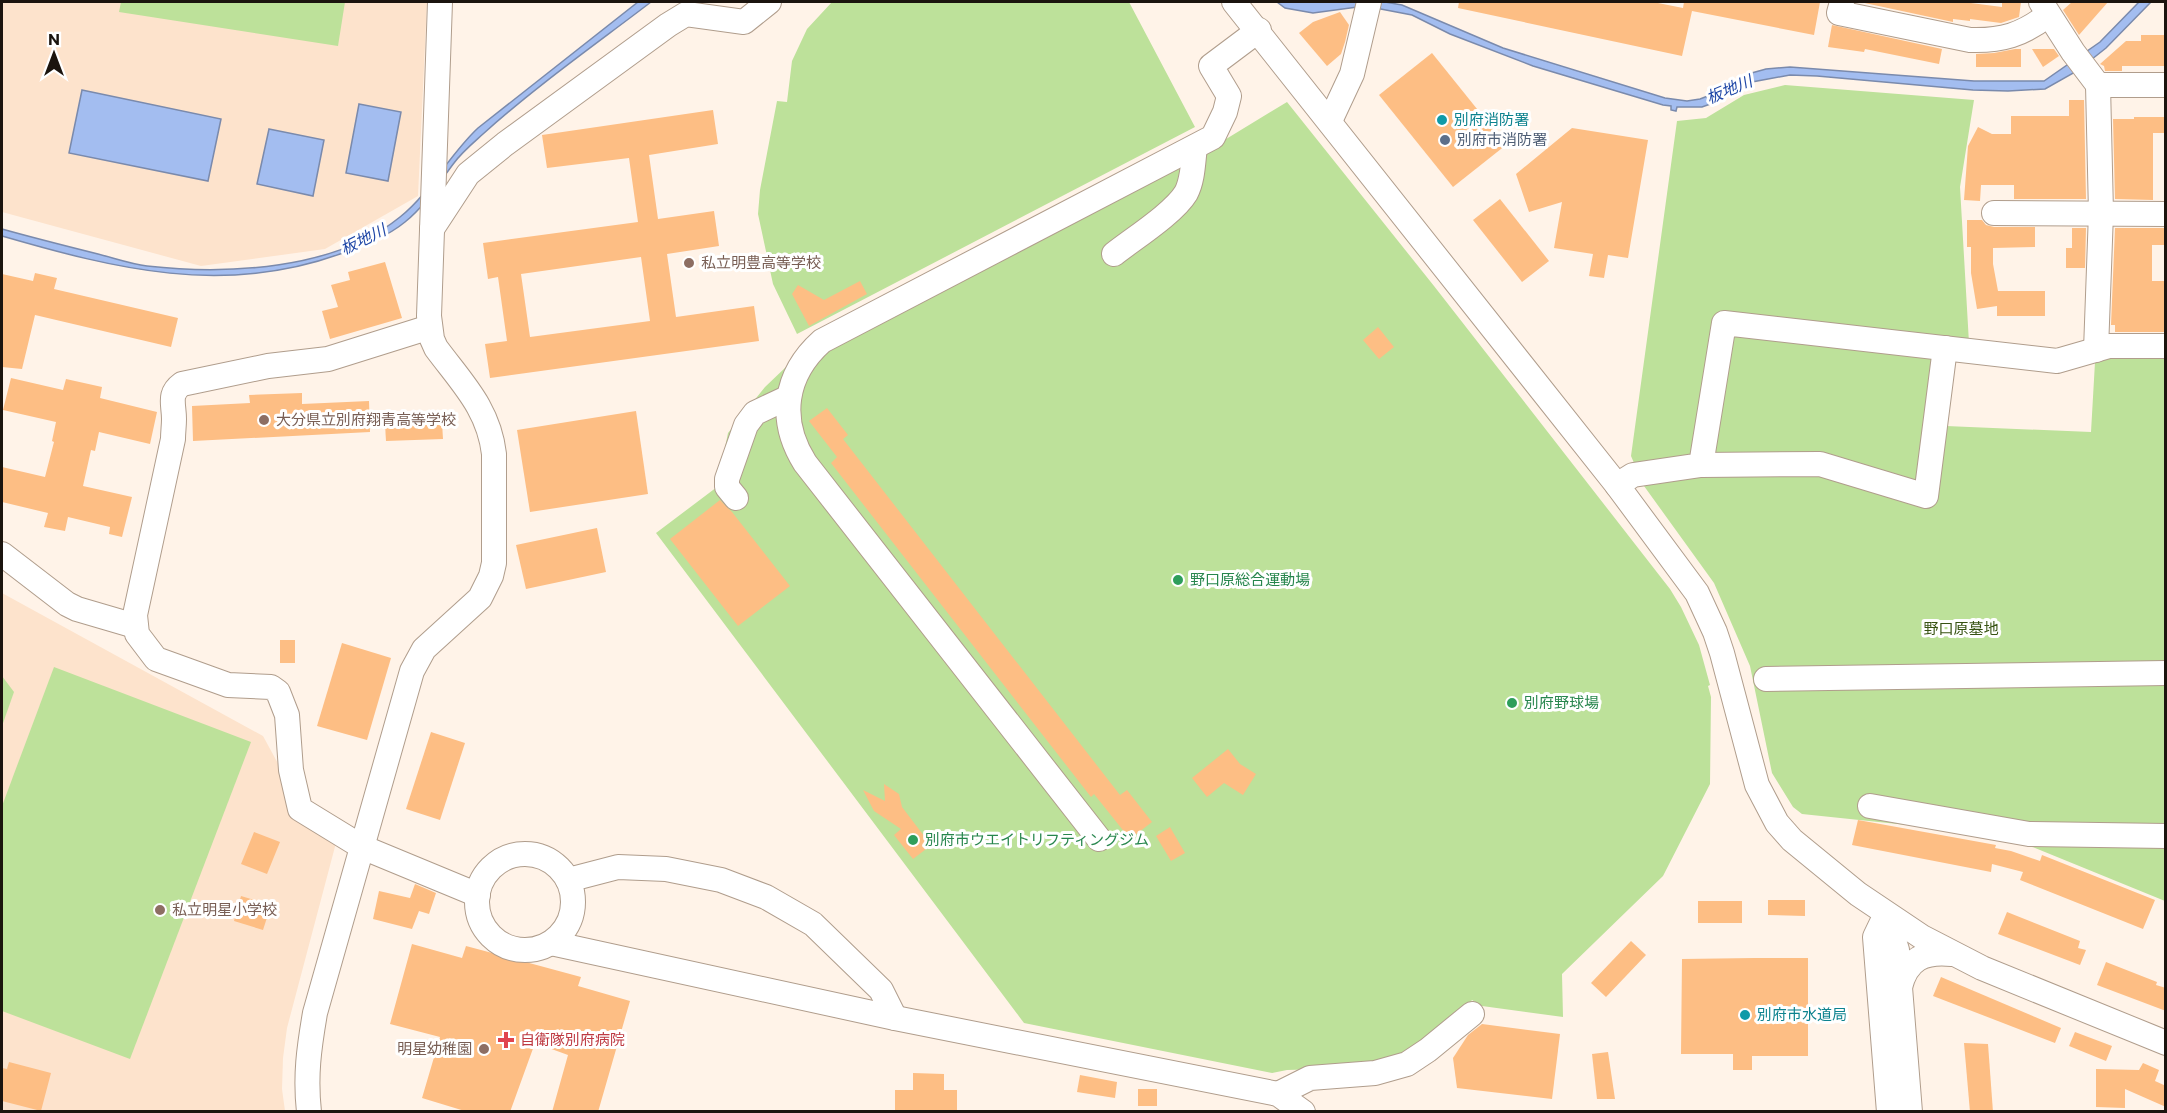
<svg xmlns="http://www.w3.org/2000/svg" width="2167" height="1113" font-family="Commissioner,'Noto Sans JP',sans-serif">
  <style>
    .built { fill: #fde3cc }
    .green { fill: #bde19a }
    .water { fill: #a3bdf0; stroke: #7a8aac; stroke-width: 1.5 }
    .building { fill: #fdbe84; fill-rule: evenodd }
    .lines { fill: none; stroke-linecap: round; stroke-linejoin: round }
    .minor-casing { stroke: #b09d8c; stroke-width: 26 }
    .minor { stroke: #fff; stroke-width: 24 }
    .culture-dot { fill: #0f9aa8; stroke: #fff; stroke-width: 2 }
    .service-dot { fill: #5c6f8a; stroke: #fff; stroke-width: 2 }
    .education-dot { fill: #8d6e63; stroke: #fff; stroke-width: 2 }
    .leisure-dot { fill: #2e9e5b; stroke: #fff; stroke-width: 2 }
    .health-dot { fill: #e0444e; stroke: #fff; stroke-width: 2 }
    .labels { text-anchor: middle; stroke-width: 6; stroke-linejoin: round; paint-order: stroke }
    .culture-label { font-size: 15px; fill: #0d838f; stroke: #fff; text-anchor: start }
    .service-label { font-size: 15px; fill: #4e5e75; stroke: #fff; text-anchor: start }
    .education-label { font-size: 15px; fill: #785e54; stroke: #fff; text-anchor: start }
    .leisure-label { font-size: 15px; fill: #27864d; stroke: #fff; text-anchor: start }
    .park-label { font-size: 15px; fill: #385313; stroke: #fff }
    .health-label { font-size: 15px; fill: #be3a42; stroke: #fff; text-anchor: start }
    .water-label { font-size: 16px; font-style: italic; fill: #2048a7; stroke: #fff }
  </style>
  <rect width="100%" height="100%" fill="#fff3e8"/>
  <g class="built">
    <path d="M2,2h425l-9,194 -93,53 -124,17 -199,-54z"/>
    <path d="M2,593l261,143 37,68 41,20 -54,204 -4,30 -1,31 3,22h-283z"/>
  </g>
  <g class="green">
    <path d="M121,2h224l-7,44 -219,-34z"/>
    <path d="M832,2h297l66,125 -398,207 -24,-50 -15,-70 2,-24 17,-89 10,1 5,-41 15,-32z"/>
    <path d="M1785,85l189,15 -14,87 9,156 -17,7 -6,76 145,6 4,-70 14,-8h56v547l-162,-66 -201,-21 -9,-7 -21,-34 -22,-107 -36,-83 -70,-97 -13,-30 46,-335 29,-3 38,-23z"/>
    <path d="M1287,102l147,184 236,303 11,18 18,38 11,40 -2,1 3,11 -1,87 -47,92 -101,98 1,43 -81,-11 -10,-6 -12,15 -48,36 -58,17 -67,2 -15,3 -248,-50 -368,-490 61,-46 11,-54 37,-46 44,-42 404,-198z"/>
    <path d="M54,667l197,75 -121,317 -128,-48v-205z"/>
    <path d="M2,676l12,16 -12,34z"/>
  </g>
  <g class="water">
    <path d="M638,2h13c-55,42 -116,85 -168,132 -10,9 -21,18 -29,29 -16,21 -28,42 -49,59 -18,15 -43,24 -65,32 -117,42 -224,15 -338,-18v-7c32,9 64,17 96,25 16,4 33,10 49,12 80,9 188,4 253,-49 31,-25 49,-62 78,-89z"/>
    <path d="M1277,2h108l17,3 101,43 162,50 22,3 13,-2 13,-5 35,-20 18,-5 24,-2 184,14h70l56,-39 39,-40h12l-45,46 -29,23 -32,18 -37,2 -35,-1 -156,-14 -27,-1 -38,7 -36,20 -14,5h-25l-1,4 -5,-1v-4l-8,-1 -130,-39 -83,-32 -38,-19 -47,-9 -52,7 -28,-5z"/>
    <path d="M82,90l139,29 -13,62 -139,-28z"/>
    <path d="M359,104l42,8 -13,69 -42,-8z"/>
    <path d="M269,129l55,11 -11,56 -56,-12z"/>
  </g>
  <g class="building">
    <path d="M1459,2h194l30,6 1,-6h136l-6,33 -122,-24 -10,45 -224,-48z"/>
    <path d="M1860,2h103l39,5v-5h19l-2,15 -18,6 -31,-4v2l-17,-2v3z"/>
    <path d="M2072,2h36l-29,33 -16,-25z"/>
    <path d="M1340,12l9,13 -4,17 -4,12 -14,12 -28,-33 14,-11z"/>
    <path d="M1832,25l110,24 -3,15 -74,-15 -1,3 -36,-5z"/>
    <path d="M2141,35h25v31h-44v5h-17l-1,-5 -4,-2 26,-23h15z"/>
    <path d="M2015,49h6v18h-45v-13l18,-1z"/>
    <path d="M2032,49h22l5,7 -16,11z"/>
    <path d="M1432,53l74,92 -53,42 -74,-92z"/>
    <path d="M2069,100h15l2,99h-72v-14h-33l-1,16 -16,-1 4,-54 10,-19 14,7h19v-18h58z"/>
    <path d="M713,110l5,34 -69,11 9,64 56,-8 5,35 -52,8 9,63 78,-11 5,35 -269,37 -5,-34 22,-3 -9,-64 -10,2 -5,-36 155,-21 -9,-64 -82,10 -5,-33zM641,257l9,64 -120,16 -9,-63z"/>
    <path d="M2134,117h32v16h-13v67l-38,-1 -2,-80h21z"/>
    <path d="M1572,128l76,12 -20,118 -20,-3 -4,23 -15,-2 4,-22 -39,-6 8,-46 -33,10 -13,-38z"/>
    <path d="M1500,199l49,62 -27,21 -49,-62z"/>
    <path d="M1967,220h15l4,5 8,2h41v20l-42,1v16l5,27h47v25h-48v-10l-20,3 -6,-36v-26h-4z"/>
    <path d="M2072,228h14l-1,40h-19v-20h6z"/>
    <path d="M2115,228h51v17h-14v36h14v51h-51v-7h-4z"/>
    <path d="M385,262l17,56 -72,21 -8,-28 16,-4 -7,-22 19,-5 -2,-8z"/>
    <path d="M35,273l22,5 -3,11 124,29 -7,29 -136,-32 -13,54 -20,-2v-93l31,7z"/>
    <path d="M860,281l7,13 -58,32 -17,-32 6,-9 26,15z"/>
    <path d="M1378,327l16,20 -15,12 -16,-19z"/>
    <path d="M11,378l52,12 3,-11 36,8 -2,11 57,14 -7,32 -51,-12 -4,19 -4,-1 -8,36 49,11 -10,40 -13,-3 1,-7 -42,-10 -3,14 -21,-4 4,-14 -46,-11v-35l43,10 9,-35 -2,-1 4,-19 -53,-12z"/>
    <path d="M302,393v11l67,-3 1,31 -177,9 -1,-35 58,-3 -1,-8z"/>
    <path d="M827,408l21,27 -5,4 277,356 7,-5 25,32 -22,17 -36,-45 -3,3 -260,-334 6,-6 -28,-36z"/>
    <path d="M636,411l12,83 -118,18 -13,-82z"/>
    <path d="M442,422l1,17 -57,2 -1,-17z"/>
    <path d="M720,500l12,12 58,74 -52,40 -68,-87z"/>
    <path d="M597,528l9,44 -80,17 -10,-44z"/>
    <rect x="280" y="640" width="15" height="23"/>
    <path d="M342,643l49,15 -24,82 -50,-14z"/>
    <path d="M431,732l34,11 -25,77 -34,-11z"/>
    <path d="M1228,749l12,15 16,10 -13,21 -19,-12 -17,14 -15,-19z"/>
    <path d="M884,784l15,10 3,13 32,42 -4,-3 -17,13 -19,-24 7,-6 -27,-18 -11,-21 22,11z"/>
    <path d="M1858,820l138,25 -1,3 16,3 29,10 2,-6 113,45 -12,29 -123,-49 3,-8 -31,-8 -1,8 -139,-27z"/>
    <path d="M1170,827l15,26 -14,8 -15,-25z"/>
    <path d="M254,832l26,10 -13,32 -26,-10z"/>
    <path d="M415,884l21,9 -7,21 -10,-3 -7,18 -39,-10 6,-28 31,7z"/>
    <path d="M241,896l30,9 -8,25 -29,-9z"/>
    <path d="M1768,900h37v16l-37,-1z"/>
    <rect x="1698" y="901" width="44" height="22"/>
    <path d="M2007,912l73,29 -2,7 8,2 -6,15 -82,-31z"/>
    <path d="M1631,941l15,14 -40,42 -15,-14z"/>
    <path d="M412,944l50,14 4,-12 115,31 -3,9 52,15 -32,111h-46l16,-57 -33,-12 -25,69h-42l-46,-14 18,-61 -50,-13z"/>
    <path d="M1754,958h54v98h-56v14h-19v-16h-52l1,-95z"/>
    <path d="M2106,962l51,20 -1,3 10,3v23l-69,-26z"/>
    <path d="M1941,977l120,51 -6,15 -122,-47z"/>
    <path d="M1482,1024l78,10 -8,65 -95,-11 -4,-30 15,-23z"/>
    <path d="M2075,1032l37,14 -6,15 -37,-15z"/>
    <path d="M1964,1043l24,1 5,68h-23z"/>
    <path d="M1608,1052l7,47h-18l-5,-45z"/>
    <path d="M9,1062l42,11 -10,38 -39,-10v-33l5,1z"/>
    <path d="M2143,1063l16,7 -4,11 11,5v21l-41,-18v19l-29,-1v-38l43,1z"/>
    <path d="M913,1073l31,1v16h13v22h-62v-22h18z"/>
    <path d="M1080,1075l37,7 -2,16 -38,-6z"/>
    <rect x="1138" y="1089" width="19" height="17"/>
  </g>
  <g class="lines">
    <g class="minor-casing">
      <g id="minor">
        <path d="M1234,2l383,483 80,108 18,39 7,21 35,132 20,38 15,17 66,54 64,43 60,31 184,75"/>
        <path d="M1842,2l-3,11 131,27c32,1 52,-5 78,-25"/>
        <path d="M2041,2l32,50 25,33h68"/>
        <path d="M1330,121l22,-47 17,-72"/>
        <path d="M1994,213l172,1"/>
        <path d="M432,229l36,-55 37,-30 163,-119 18,-11 58,8 25,-20"/>
        <path d="M1114,254c19,-15 60,-41 72,-61 7,-13 7,-31 9,-46"/>
        <path d="M430,327l-102,32 -60,7 -86,18c-14,10 -8,20 -8,35 0,7 -1,13 -1,20l-38,176 2,19 19,25 72,26 43,2 7,5 9,23 4,55 9,39 62,38 116,48"/>
        <path d="M2096,350l5,-137 -3,-128"/>
        <path d="M1701,465l119,-1 106,32 19,-148"/>
        <path d="M1617,485l16,-10 68,-10 23,-142 333,38 52,-15h57"/>
        <path d="M736,498l-9,-11v-8l19,-54 9,-12 34,-16"/>
        <path d="M2,554l65,50 10,5 58,17"/>
        <path d="M1766,679l400,-6"/>
        <path d="M1870,806l159,28 137,2"/>
        <path d="M1099,839l-294,-376c-27,-43 -21,-88 17,-122l391,-204 12,-25 4,-16 -18,-30 48,-36"/>
        <circle cx="525" cy="902" r="48"/>
        <path d="M568,880l50,-13 48,2 55,11 45,17 47,27 68,66 14,28"/>
        <path d="M1886,914l-11,23 14,175"/>
        <path d="M1886,914l11,36 13,162"/>
        <path d="M551,943l344,75 383,76 25,18"/>
        <path d="M1900,987c7,-28 24,-36 52,-33"/>
        <path d="M1278,1094l32,-16 65,-5 32,-9 21,-14 44,-36"/>
        <path d="M309,1112c-4,-36 0,-64 6,-99l97,-342 12,-22 56,-51 11,-22 3,-13v-109c-5,-45 -32,-71 -58,-106l-4,-9 -3,-23 11,-314"/>
      </g>
    </g>
    <use href="#minor" class="minor"/>
  </g>
  <g class="culture-dot">
    <circle cx="1442" cy="120" r="6"/>
    <circle cx="1745" cy="1015" r="6"/>
  </g>
  <circle class="service-dot" cx="1445" cy="140" r="6"/>
  <g class="education-dot">
    <circle cx="689" cy="263" r="6"/>
    <circle cx="264" cy="420" r="6"/>
    <circle cx="160" cy="910" r="6"/>
    <circle cx="484" cy="1049" r="6"/>
  </g>
  <g class="leisure-dot">
    <circle cx="1178" cy="580" r="6"/>
    <circle cx="1512" cy="703" r="6"/>
    <circle cx="913" cy="840" r="6"/>
  </g>
  <path class="health-dot" d="M503 1031h6v6h6v6h-6v6h-6v-6h-6v-6h6z"/>
  <g class="labels">
    <g class="culture-label">
      <text x="1454" y="125">別府消防署</text>
      <text x="1757" y="1020">別府市水道局</text>
    </g>
    <g class="service-label">
      <text x="1457" y="145">別府市消防署</text>
    </g>
    <g class="education-label">
      <text x="701" y="268">私立明豊高等学校</text>
      <text x="276" y="425">大分県立別府翔青高等学校</text>
      <text x="172" y="915">私立明星小学校</text>
      <text x="472" y="1054" text-anchor="end">明星幼稚園</text>
    </g>
    <g class="leisure-label">
      <text x="1190" y="585">野口原総合運動場</text>
      <text x="1524" y="708">別府野球場</text>
      <text x="925" y="845">別府市ウエイトリフティングジム</text>
    </g>
    <g class="park-label">
      <text x="1961" y="634">野口原墓地</text>
    </g>
    <g class="health-label">
      <text x="520" y="1045">自衛隊別府病院</text>
    </g>
    <g class="water-label">
      <text transform="translate(1729 89) rotate(-23)" y="6">板地川</text>
      <text transform="translate(363 239) rotate(-26)" y="6">板地川</text>
    </g>
  </g>
  <rect width="2167" height="1113" fill="none" stroke="#1b140e" stroke-width="6"/>
  <g transform="translate(54 54)" stroke="#ffffff" stroke-width="4.5" paint-order="stroke">
  <path d="M0-4.5L10 22L0 15L-10 22Z" fill="#1b140e"/>
  <text y="-9" font-size="16" font-weight="bold" text-anchor="middle" fill="#1b140e">N</text>
  </g>
</svg>
